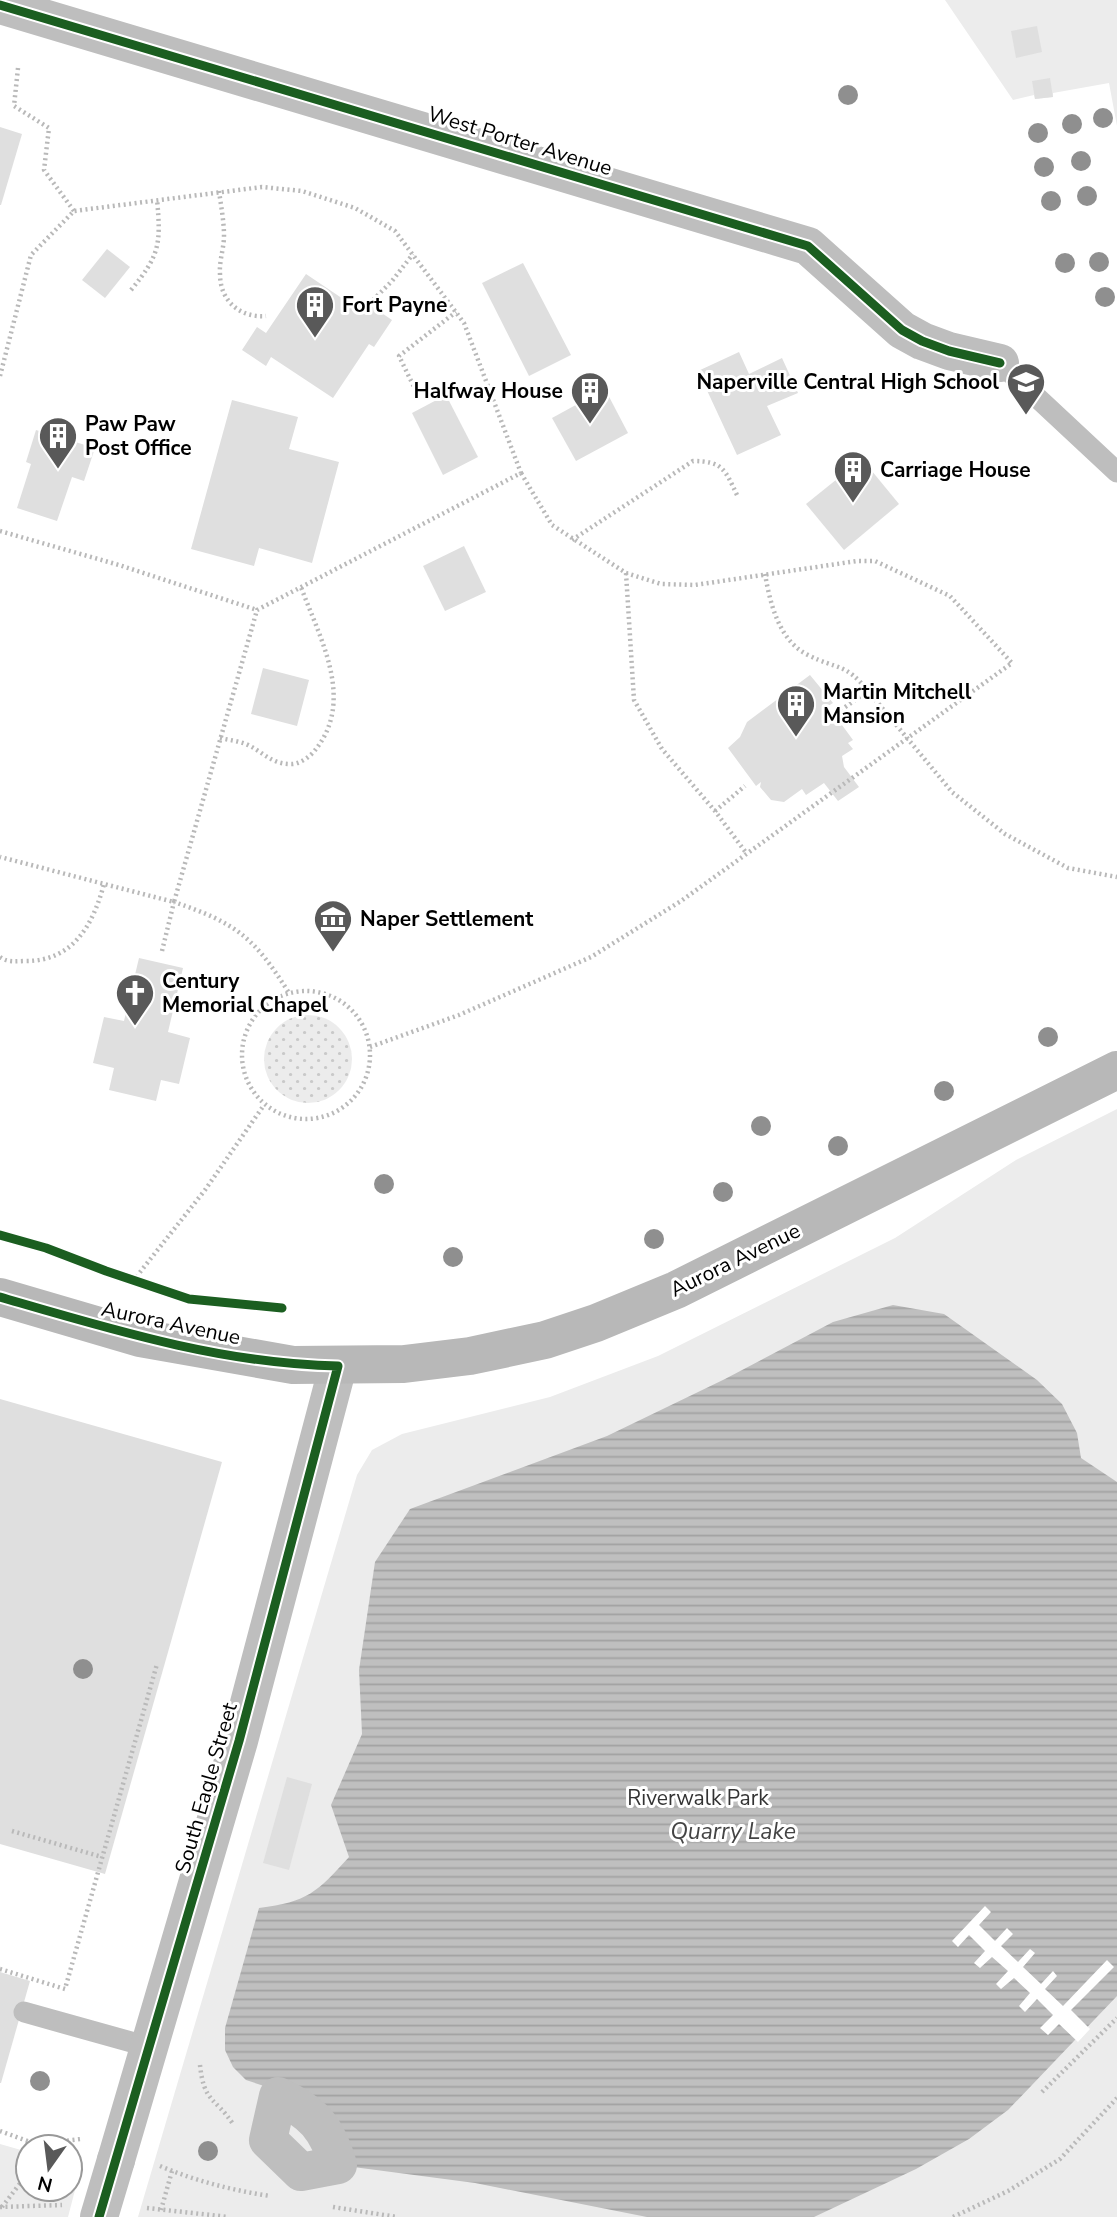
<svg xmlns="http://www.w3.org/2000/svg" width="1117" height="2217" font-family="'Nunito Sans',sans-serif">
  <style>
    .grass { fill: url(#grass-dots) }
    .park { fill: #ececec }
    .water { fill: url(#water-rules) }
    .pier { fill: #fff }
    .building { fill: #dfdfdf }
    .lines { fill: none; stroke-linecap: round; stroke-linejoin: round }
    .path { stroke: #b9b9b9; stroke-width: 4.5; stroke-dasharray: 2 3.5; stroke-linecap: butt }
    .lane { stroke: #bebebe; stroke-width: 21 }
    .street { stroke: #bebebe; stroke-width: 38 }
    .secondary { stroke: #b8b8b8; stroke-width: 38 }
    .street-bridge { stroke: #bebebe; stroke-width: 38 }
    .cycleway-casing { stroke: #fff; stroke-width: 13 }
    .cycleway { stroke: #1b5e20; stroke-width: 9 }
    .tree { fill: #8f8f8f }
    .labels { text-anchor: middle; stroke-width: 6; stroke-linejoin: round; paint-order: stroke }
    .street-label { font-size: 21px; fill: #000; stroke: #fff }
    .poi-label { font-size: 21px; font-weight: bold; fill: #000; stroke: #fff; text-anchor: start }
    .park-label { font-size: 21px; fill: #333; stroke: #fff }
    .water-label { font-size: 23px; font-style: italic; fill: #444; stroke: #fff }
  </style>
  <defs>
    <pattern id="grass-dots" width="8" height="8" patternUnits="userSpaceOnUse" patternTransform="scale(1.75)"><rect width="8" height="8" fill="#ececec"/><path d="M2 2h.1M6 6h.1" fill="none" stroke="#c9c9c9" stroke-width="1.8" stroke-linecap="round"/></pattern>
    <pattern id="water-rules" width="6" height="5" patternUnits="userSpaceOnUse" patternTransform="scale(1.75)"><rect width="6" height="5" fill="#bfbfbf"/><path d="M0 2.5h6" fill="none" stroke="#a2a2a2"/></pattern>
  </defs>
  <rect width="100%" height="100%" fill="#fff"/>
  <circle class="grass" cx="308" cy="1059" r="44"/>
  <g class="park">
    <path d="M945,0h172v126l-8,-43 -56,10v4l-18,2 -1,-4 -21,5z"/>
    <path d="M1117,1109v1108h-979l219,-742 15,-25 30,-16 148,-37 108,-41 237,-118 121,-78z"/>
    <path d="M0,2144l28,8v37h42v-25l11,3 -13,50h-68z"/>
  </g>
  <path class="water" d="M893,1305l51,9 93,66 25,24 15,29 4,25 36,24v514l-109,114 -39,29 -53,30 -102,48h-167l-172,-34 -137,-18 -71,-78 -21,-7 -13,-13 -8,-17v-22l34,-120c49,-6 58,-16 90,-51l-18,-52 31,-71 -3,-64 16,-108 35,-53 197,-73 118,-57 108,-57z"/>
  <path class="pier" d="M985,1906l6,6 -12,13 16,16 12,-13 6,6 -12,12 17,16 12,-13 5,4 -12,14 18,17 12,-13 4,5 -12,13 18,17 44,-46 7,7 -43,43 19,19 -12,13 -19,-18 -11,11 -8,-7 13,-13 -16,-16 -12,13 -6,-6 11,-13 -16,-15 -13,11 -5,-5 12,-13 -16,-14 -12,11 -6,-5 11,-12 -16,-16 -11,12 -6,-6z"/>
  <g class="building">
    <path d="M1037,26l5,26 -26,6 -5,-27z"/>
    <path d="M1050,78l3,19 -18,2 -3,-18z"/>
    <path d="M0,127l22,7 -21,71h-1z"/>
    <path d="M107,249l23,18 -25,31 -23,-18z"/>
    <path d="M523,263l48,92 -42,21 -47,-93z"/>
    <path d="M306,274l52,35 6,-8 28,19 -18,27 -5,-3 -36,54 -62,-41 -5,9 -24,-16 15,-23 9,6z"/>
    <path d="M739,352l10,22 33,-16 16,35 -31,13 14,29 -44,20 -39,-84z"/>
    <path d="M605,389l23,44 -52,28 -24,-43z"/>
    <path d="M446,395l32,62 -35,18 -31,-62z"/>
    <path d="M232,400l66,17 -9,32 50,13 -27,101 -53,-15 -5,18 -63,-17z"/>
    <path d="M36,430l59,18 -11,33 -12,-4 -15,44 -40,-13 14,-44 -5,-2z"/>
    <path d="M862,459l37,45 -55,46 -38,-46z"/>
    <path d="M464,546l22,46 -41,19 -22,-45z"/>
    <path d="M263,668l46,12 -12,46 -46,-12z"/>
    <path d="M810,675l23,28 -5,3 25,34 -5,3 5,6 -11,7 2,11 15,20 -21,14 -14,-18 -18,12 -4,-6 -18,13 -13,-2 -11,-13 1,-5 -5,4 -28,-38 12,-11 7,-15z"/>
    <path d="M139,958l44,10 -15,64 22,6 -11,46 -18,-4 -5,21 -47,-11 5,-22 -21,-5 11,-46 20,4z"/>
    <path d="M0,1399l222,63 -117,412 -105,-30z"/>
    <path d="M287,1777l25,7 -23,86 -26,-7z"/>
    <path d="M0,1972l30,9 -29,102h-1z"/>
  </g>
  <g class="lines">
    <g class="path">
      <path d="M18,68l-4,38 35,22 -5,42 30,41"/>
      <path d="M219,191c2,15 5,30 5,45 0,12 -5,25 -4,38 0,27 20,44 46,42"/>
      <path d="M131,290c29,-35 30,-46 26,-91"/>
      <path d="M373,300l19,-19 21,-27"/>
      <path d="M0,376l31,-121 43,-44 188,-24 40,4 53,17 40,23 69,92 57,150 -264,137 -83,292 -174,-45"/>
      <path d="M416,391l-17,-35 57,-44"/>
      <path d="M0,531l119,34 138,45"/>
      <path d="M572,540l121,-79c30,0 32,9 44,34"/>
      <path d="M626,573l8,127 28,49 53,62 32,43"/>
      <path d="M765,574c5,29 14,67 43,81 29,15 37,7 60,36l-27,19"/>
      <path d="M868,691l84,101 53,42 63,34 49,9"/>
      <path d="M220,738c9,2 18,3 26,6 16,7 25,20 44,20 9,1 21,-8 26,-15 39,-50 4,-110 -15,-162"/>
      <path d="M715,811l30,-25"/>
      <path d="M162,951l12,-49c62,21 80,35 115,91"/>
      <path d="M0,957c8,6 16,4 26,4 47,0 67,-36 78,-77"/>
      <circle cx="306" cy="1055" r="64"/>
      <path d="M370,1047l89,-32 132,-58 90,-56 331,-238 -62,-67 -75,-35h-18l-162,24 -34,-1 -35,-11 -74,-48 -31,-52"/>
      <path d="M133,1281l72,-91 59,-85"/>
      <path d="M12,1831l90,26"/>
      <path d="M0,1969l65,20 92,-325"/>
      <path d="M200,2065c4,38 15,32 33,59"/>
      <path d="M1042,2092l75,-74"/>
      <path d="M0,2131l44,16"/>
      <path d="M52,2147l12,-6 17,-2"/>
      <path d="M160,2166c36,15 71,24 110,30"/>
      <path d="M0,2207l62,-2"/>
      <path d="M2,2207l26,-34"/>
      <path d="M333,2207l64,10"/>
      <path d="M147,2208l82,9"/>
      <path d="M161,2210l11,-39"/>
      <path d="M953,2217l55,-26 52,-32 57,-61"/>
    </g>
    <g class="lane">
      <path d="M1000,363l117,109"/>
      <path d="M24,2012l125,35"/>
    </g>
    <g class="street">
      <path d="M0,5l808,241 94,84 20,11 27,10 51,12"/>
      <path d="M278,2096c35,16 49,32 60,69l-37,7 -33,-32z"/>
      <path d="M116,2160l123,-419 99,-375"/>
    </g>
    <path class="secondary" d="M0,1297l140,41 153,27 111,-1 66,-8 75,-16 51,-17 80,-33 441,-220"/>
    <path class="street-bridge" d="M99,2217l17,-57"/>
    <g class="cycleway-casing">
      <g id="cycleway">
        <path d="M0,5l808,241 94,84 20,11 27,10 51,12"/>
        <path d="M0,1235l46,13 60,23 83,28 93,9"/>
        <path d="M0,1297c110,32 223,67 338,69l-99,375 -140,476"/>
      </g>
    </g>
    <use href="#cycleway" class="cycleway"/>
  </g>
  <g class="tree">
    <circle cx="848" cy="95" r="10"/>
    <circle cx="1103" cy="118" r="10"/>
    <circle cx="1072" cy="124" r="10"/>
    <circle cx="1038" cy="133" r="10"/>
    <circle cx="1081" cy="161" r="10"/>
    <circle cx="1044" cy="167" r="10"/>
    <circle cx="1087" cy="196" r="10"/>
    <circle cx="1051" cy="201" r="10"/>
    <circle cx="1099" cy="262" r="10"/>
    <circle cx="1065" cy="263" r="10"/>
    <circle cx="1105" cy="297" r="10"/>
    <circle cx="1048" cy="1037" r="10"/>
    <circle cx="944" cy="1091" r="10"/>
    <circle cx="761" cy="1126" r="10"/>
    <circle cx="838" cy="1146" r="10"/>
    <circle cx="384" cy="1184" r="10"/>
    <circle cx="723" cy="1192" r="10"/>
    <circle cx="654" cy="1239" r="10"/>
    <circle cx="453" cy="1257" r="10"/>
    <circle cx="83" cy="1669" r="10"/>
    <circle cx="40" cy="2081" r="10"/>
    <circle cx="208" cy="2151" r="10"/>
  </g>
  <defs>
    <g id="building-pin" transform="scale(2.0125)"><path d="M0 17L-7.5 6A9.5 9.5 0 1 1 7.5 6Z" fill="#595959" stroke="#fff"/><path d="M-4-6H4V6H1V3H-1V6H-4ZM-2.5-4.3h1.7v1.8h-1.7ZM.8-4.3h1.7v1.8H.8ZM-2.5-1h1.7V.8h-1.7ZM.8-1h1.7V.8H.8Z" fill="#fff"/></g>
    <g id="school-pin" transform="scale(2.0125)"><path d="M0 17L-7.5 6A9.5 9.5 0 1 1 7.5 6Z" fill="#595959" stroke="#fff"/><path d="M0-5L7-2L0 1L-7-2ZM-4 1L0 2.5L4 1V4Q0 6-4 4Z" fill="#fff"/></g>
    <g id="museum-pin" transform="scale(2.0125)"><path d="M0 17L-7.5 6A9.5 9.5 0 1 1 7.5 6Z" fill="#595959" stroke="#fff"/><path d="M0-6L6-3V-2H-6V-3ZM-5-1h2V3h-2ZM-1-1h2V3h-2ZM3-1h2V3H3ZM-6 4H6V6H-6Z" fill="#fff"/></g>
    <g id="church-pin" transform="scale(2.0125)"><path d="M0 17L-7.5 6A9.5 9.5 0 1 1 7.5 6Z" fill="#595959" stroke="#fff"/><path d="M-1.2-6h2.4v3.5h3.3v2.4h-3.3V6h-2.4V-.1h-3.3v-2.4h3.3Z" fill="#fff"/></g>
  </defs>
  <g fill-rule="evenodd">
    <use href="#building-pin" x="315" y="305"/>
    <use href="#school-pin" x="1026" y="382"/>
    <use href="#building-pin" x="590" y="391"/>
    <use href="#building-pin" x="58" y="436"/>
    <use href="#building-pin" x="853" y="470"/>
    <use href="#building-pin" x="796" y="704"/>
    <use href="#museum-pin" x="333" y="919"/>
    <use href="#church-pin" x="135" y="993"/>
  </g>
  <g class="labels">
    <g class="street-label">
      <text transform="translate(520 141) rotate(17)" y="7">West Porter Avenue</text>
      <text transform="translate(735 1260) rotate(-26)" y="7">Aurora Avenue</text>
      <text transform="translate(171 1323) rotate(12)" y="7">Aurora Avenue</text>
      <text transform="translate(206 1788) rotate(-74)" y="7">South Eagle Street</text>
    </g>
    <g class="poi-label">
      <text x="342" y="312">Fort Payne</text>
      <text x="999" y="389" text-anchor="end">Naperville Central High School</text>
      <text x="563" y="398" text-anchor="end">Halfway House</text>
      <text x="85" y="431">Paw Paw<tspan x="85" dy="24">Post Office</tspan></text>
      <text x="880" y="477">Carriage House</text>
      <text x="823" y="699">Martin Mitchell<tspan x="823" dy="24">Mansion</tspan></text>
      <text x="360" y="926">Naper Settlement</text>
      <text x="162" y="988">Century<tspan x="162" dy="24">Memorial Chapel</tspan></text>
    </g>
    <g class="park-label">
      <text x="698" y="1805">Riverwalk Park</text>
    </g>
    <g class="water-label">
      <text x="733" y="1839">Quarry Lake</text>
    </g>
  </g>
  <g transform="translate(49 2168) rotate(194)"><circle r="33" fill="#ffffff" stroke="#999999" stroke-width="2"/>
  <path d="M0-5L12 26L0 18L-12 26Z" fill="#595959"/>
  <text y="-10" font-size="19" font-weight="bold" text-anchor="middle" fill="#000000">N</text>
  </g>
</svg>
